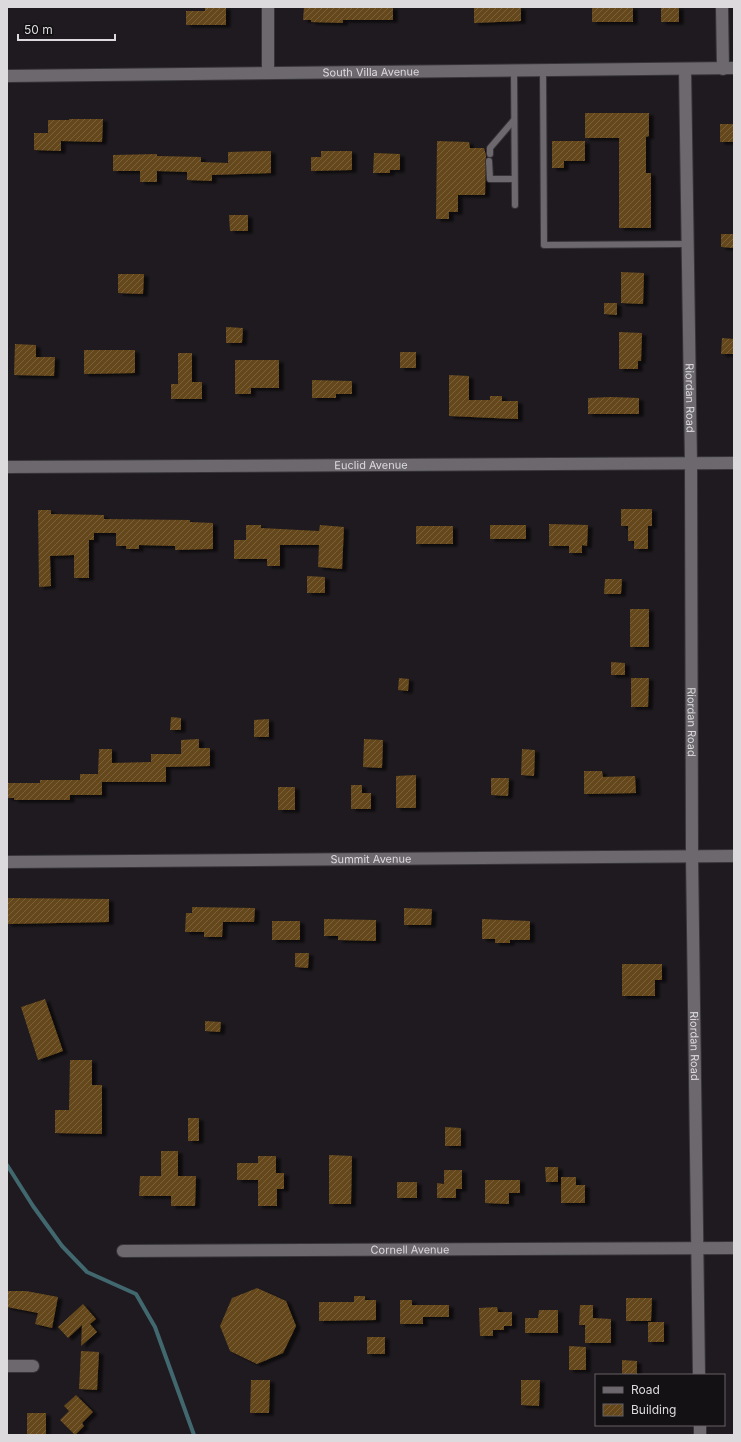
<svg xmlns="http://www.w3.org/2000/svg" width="741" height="1442" font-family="Inter,sans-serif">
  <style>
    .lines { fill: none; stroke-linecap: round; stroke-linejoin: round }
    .stream { stroke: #42686f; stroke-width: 4 }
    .building { fill: url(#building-hatch); filter: url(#shadow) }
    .service-casing { stroke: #373438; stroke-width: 8 }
    .minor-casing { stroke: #373438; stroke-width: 14 }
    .service { stroke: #6c686e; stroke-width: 6 }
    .minor { stroke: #6c686e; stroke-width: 12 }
    .labels { text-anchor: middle; stroke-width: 4; stroke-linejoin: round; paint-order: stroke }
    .street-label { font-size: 11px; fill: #dcdadd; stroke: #141115 }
  </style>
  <defs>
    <pattern id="building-hatch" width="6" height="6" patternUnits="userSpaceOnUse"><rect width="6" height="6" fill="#65471a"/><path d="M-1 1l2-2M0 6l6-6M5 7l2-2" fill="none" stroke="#7a613b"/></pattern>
    <filter id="shadow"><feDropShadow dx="4.5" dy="2.5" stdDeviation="1" flood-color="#0009"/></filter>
  </defs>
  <rect width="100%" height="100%" fill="#1e1a1f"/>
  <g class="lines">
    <path class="stream" d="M7,1165l26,41 29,40 25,26 49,22 19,33 39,108"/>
  </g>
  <g class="building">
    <path d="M205,7h21v18h-40v-14h19z"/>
    <path d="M304,7h89v13h-50v3l-32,-1v-2h-8z"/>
    <path d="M474,7h47v14l-47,2z"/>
    <rect x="592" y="7" width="41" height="15"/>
    <rect x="661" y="7" width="18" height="15"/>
    <path d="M585,113h64v23l-3,1v36h5v55h-32v-90h-34z"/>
    <path d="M69,119h34l-1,23 -41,-1v10l-27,-1v-17h14v-13h21z"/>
    <rect x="720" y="124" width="14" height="18"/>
    <path d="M437,141l32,1 1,6h14l2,7 -1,40h-27v17h-9v7h-13z"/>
    <path d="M552,141h33v20h-21v7h-12z"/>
    <path d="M271,151v22l-59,2v6l-25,-1v-8l-30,-1v11h-17v-11h-27v-16l44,-1v2l44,1v5l27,1v-11z"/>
    <path d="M321,151h31v19l-41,1v-14h10z"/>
    <path d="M374,153l26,1v16h-10v3h-17z"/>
    <path d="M229,215h19v16h-18z"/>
    <path d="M721,234h13v14l-13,-1z"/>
    <path d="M621,272l23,1 -1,31 -22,-1z"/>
    <path d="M118,274h26l-1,20 -25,-1z"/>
    <path d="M604,303h13v12l-13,-1z"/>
    <path d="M226,327l17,1 -1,15h-16z"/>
    <path d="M619,332l23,1 -1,28h-3v8h-19z"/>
    <path d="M722,338l12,1v15h-13z"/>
    <path d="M15,344l21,1v12h19l-1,19 -40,-1z"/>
    <path d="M84,350h51v23l-51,1z"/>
    <rect x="400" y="352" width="16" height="16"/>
    <path d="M178,353h14v29h10v17h-31v-15h7z"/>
    <path d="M235,360h44v28h-28v6h-16z"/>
    <path d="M449,375l20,1v24h21v-4h12v5h16v18l-69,-3z"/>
    <path d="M312,380l40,1v13h-16v4h-24z"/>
    <path d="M611,397l28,1v16h-51v-16z"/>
    <path d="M621,509h31v17h-4v23h-14v-8h-6v-15h-7z"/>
    <path d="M38,510h13v4l53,1v4l86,1v2l23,1v26l-38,1v-4l-36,-1v4h-13v-3h-10v-13h-22v7h-5v38h-15v-23l-24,1 1,30 -12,1z"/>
    <path d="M549,524l39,1 -1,21 -5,-1v8h-13v-7h-20z"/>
    <path d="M246,525h15v3l58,3 1,-6 24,2 -2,42 -24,-2 1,-22h-39v21h-13v-7h-33v-19h12z"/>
    <rect x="490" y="525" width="36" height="14"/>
    <rect x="416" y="526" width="37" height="18"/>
    <path d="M307,576l18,1v16h-18z"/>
    <path d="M605,579h17l-1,15h-17z"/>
    <rect x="630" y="609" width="19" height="38"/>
    <path d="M611,662l14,1v12h-14z"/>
    <path d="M399,678l10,1 -1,12 -10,-1z"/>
    <path d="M631,678h18l-1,29h-17z"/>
    <path d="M171,717l10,1v12h-11z"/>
    <path d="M269,719v18h-15v-17z"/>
    <path d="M199,739v9h11v18l-44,1v15h-64v13h-32v5h-56v-2h-7v-15h33v-3h40v-6h18l1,-25h13v14l39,-1v-8h30v-14z"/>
    <path d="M364,739l19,1 -1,28 -19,-1z"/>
    <path d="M522,749l13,1 -1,26 -13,-1z"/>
    <path d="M584,771h18l1,6 32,-1 1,17 -52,1z"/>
    <path d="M416,775v33h-20v-32z"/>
    <path d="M491,778h18l-1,18 -17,-1z"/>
    <path d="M351,785h11v8h9v16h-20z"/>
    <rect x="278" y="787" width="17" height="23"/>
    <path d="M7,898l102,1v23l-102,2z"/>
    <path d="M192,907l63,1 -1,14h-31l-1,15h-18v-5h-19l1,-19h6z"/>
    <path d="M404,908l28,1 -1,16h-27z"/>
    <path d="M324,919l52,1v21l-38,-1v-4h-14z"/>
    <path d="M482,919l48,2v19h-20v3h-15v-4h-13z"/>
    <rect x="272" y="921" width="28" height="19"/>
    <path d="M295,953h14l-1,15 -13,-1z"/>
    <path d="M622,964h40v16h-7v16h-33z"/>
    <path d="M45,999l18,52 -25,9 -17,-53z"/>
    <path d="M205,1021l16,1 -1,10 -15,-1z"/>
    <path d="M70,1060h22v25h10v49l-47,-1v-23h14z"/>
    <rect x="188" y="1118" width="11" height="23"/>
    <path d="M445,1127l16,1v18h-16z"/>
    <path d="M161,1151h17v25h18l-1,30h-24v-10h-32l1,-20h21z"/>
    <path d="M329,1155l23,1 -1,48h-22z"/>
    <path d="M258,1156h18v17h8v16h-7v17h-19v-26h-21v-17h21z"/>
    <path d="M545,1167h13v15h-12z"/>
    <path d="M444,1170h18v19h-6v9h-19v-15l7,1z"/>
    <path d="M561,1177h15v8h9v18h-24z"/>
    <path d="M485,1180h35v13h-11v11l-24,-1z"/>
    <rect x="397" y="1182" width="20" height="16"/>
    <path d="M257,1288l29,13 10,25 -13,27 -26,11 -27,-13 -10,-25 12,-28z"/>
    <path d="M7,1291h19l32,6 -6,31 -17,-4 3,-11 -31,-6z"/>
    <path d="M354,1296h11v4h11v20l-57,1v-19h35z"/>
    <path d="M626,1298h26l-1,23h-25z"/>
    <path d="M400,1300h12v5h37v12h-26v7h-23z"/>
    <path d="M83,1304l13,15 -6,5 7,8 -16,14 1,-21 -14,13 -10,-11z"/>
    <path d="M580,1305h13v13l18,1v24h-26v-18h-6z"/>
    <path d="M497,1307l1,5h14v14h-8v4h-11v6h-13l-1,-28z"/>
    <path d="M539,1310h19v23h-33v-15h13z"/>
    <rect x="648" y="1322" width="16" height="20"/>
    <rect x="367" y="1337" width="18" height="17"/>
    <path d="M569,1346l17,1v23h-17z"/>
    <path d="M81,1351l18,1 -2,38 -18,-1z"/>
    <path d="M622,1360l15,1v13l-15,1z"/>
    <path d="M251,1380h19l-1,33h-19z"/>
    <path d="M521,1380h19l-1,26 -18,-1z"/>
    <path d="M76,1395l17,17 -11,11 2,3 -9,9 -15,-15 9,-9 -5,-5z"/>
    <rect x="27" y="1413" width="19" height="22"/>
  </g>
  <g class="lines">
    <g class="service-casing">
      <g id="service">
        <path d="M543,70l1,175 143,-1"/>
        <path d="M514,71l1,134"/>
        <path d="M490,154v-6l24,-28"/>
        <path d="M489,161l1,18h24"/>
      </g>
    </g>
    <g class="minor-casing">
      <g id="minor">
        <path d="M722,7l1,62"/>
        <path id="s1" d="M685,69l6,395 1,392 7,519"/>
        <path d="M268,73v-66"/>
        <path id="s2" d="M7,76l727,-8"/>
        <path id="s3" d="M7,467l727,-4"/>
        <path id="s4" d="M7,862l727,-6"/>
        <path id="s5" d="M123,1251l611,-3"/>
        <path d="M7,1366h26"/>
        <path d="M700,1425v10"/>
      </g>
    </g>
    <use href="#service" class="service"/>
    <use href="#minor" class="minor"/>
  </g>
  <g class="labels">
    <g class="street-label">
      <text dy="4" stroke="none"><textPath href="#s2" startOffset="364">South Villa Avenue</textPath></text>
      <text dy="4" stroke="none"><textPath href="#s1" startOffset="329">Riordan Road</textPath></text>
      <text dy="4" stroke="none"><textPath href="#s3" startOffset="364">Euclid Avenue</textPath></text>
      <text dy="4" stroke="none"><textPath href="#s1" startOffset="653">Riordan Road</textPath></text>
      <text dy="4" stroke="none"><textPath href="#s4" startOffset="364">Summit Avenue</textPath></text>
      <text dy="4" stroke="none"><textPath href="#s1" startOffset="977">Riordan Road</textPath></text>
      <text dy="4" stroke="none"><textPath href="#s5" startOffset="287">Cornell Avenue</textPath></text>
    </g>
  </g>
  <rect width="741" height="1442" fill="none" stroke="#dcdadd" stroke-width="16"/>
  <rect x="595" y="1374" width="130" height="52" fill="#141115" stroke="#646165"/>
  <rect x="603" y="1387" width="20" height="6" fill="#6c686e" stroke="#646165"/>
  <text x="631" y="1394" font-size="12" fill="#dcdadd">Road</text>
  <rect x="603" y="1404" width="20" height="12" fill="url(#building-hatch)" stroke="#646165"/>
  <text x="631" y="1414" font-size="12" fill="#dcdadd">Building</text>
  <path d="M18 34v6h97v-6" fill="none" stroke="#dcdadd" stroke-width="2"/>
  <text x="24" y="34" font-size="12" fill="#dcdadd" stroke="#141115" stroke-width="3" paint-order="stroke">50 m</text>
</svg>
